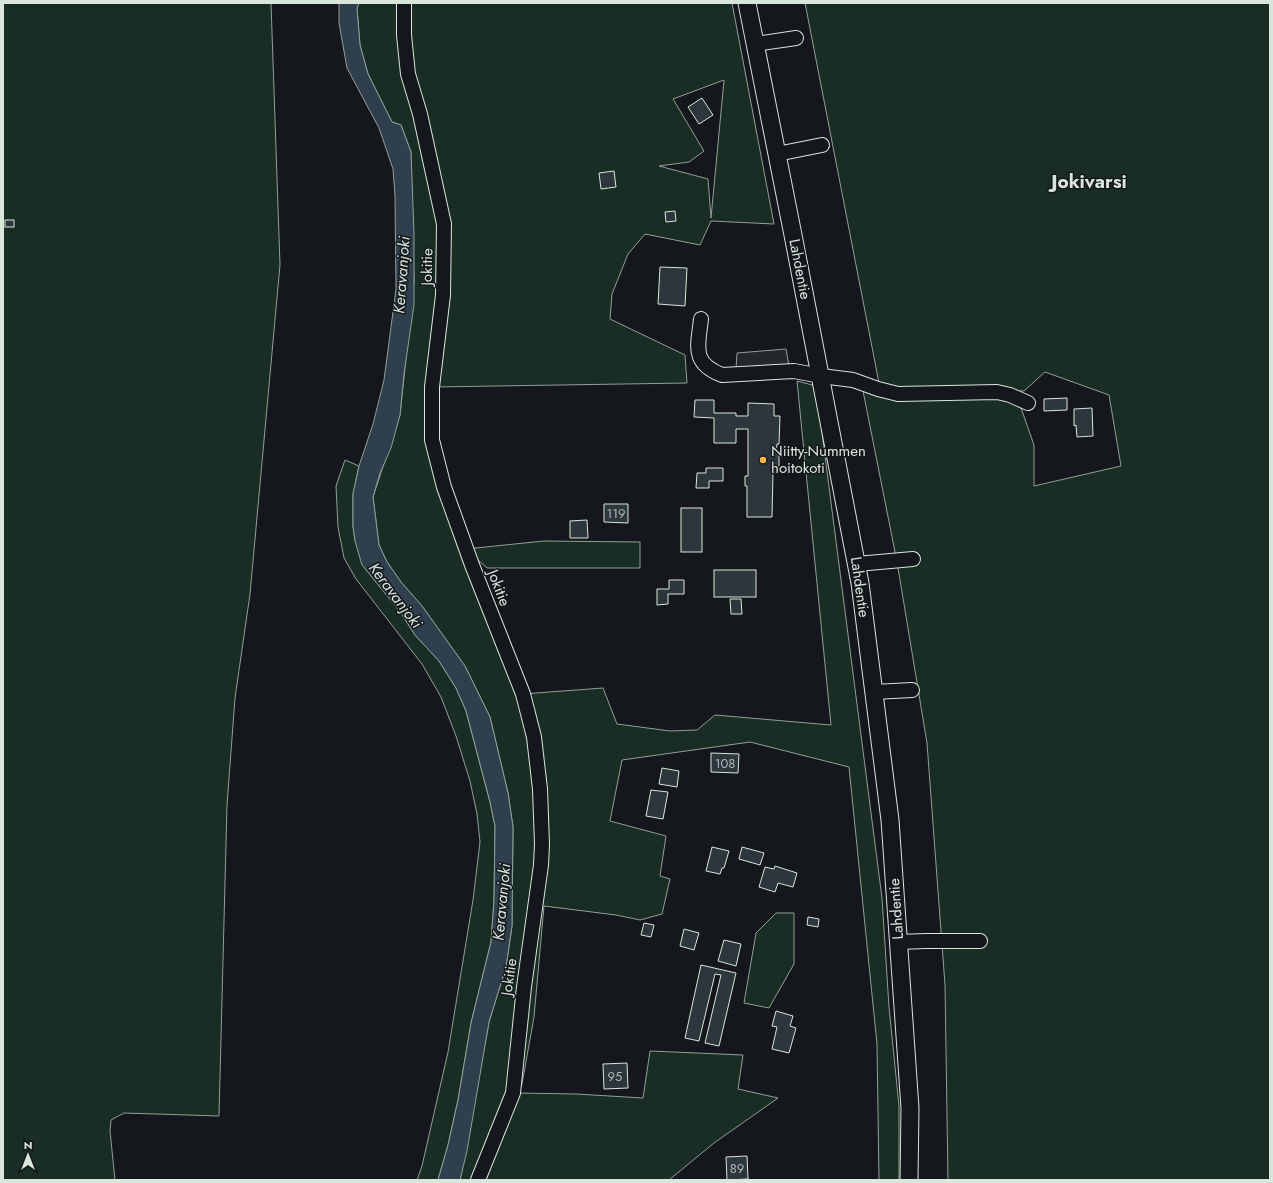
<svg xmlns="http://www.w3.org/2000/svg" width="1273" height="1183" font-family="Jost,sans-serif">
  <style>
    .green { fill: #1a2d24; stroke: #939e99; fill-rule: evenodd }
    .parking { fill: #24282b; stroke: #939e99 }
    .water { fill: #2f3f4d; stroke: #939e99 }
    .building { fill: #2c363c; stroke: #d8e6dc }
    .lines { fill: none; stroke-linecap: round; stroke-linejoin: round }
    .minor-casing { stroke: #d8e6dc; stroke-width: 16 }
    .major-casing { stroke: #d8e6dc; stroke-width: 19 }
    .minor { stroke: #14181c; stroke-width: 14 }
    .major { stroke: #14181c; stroke-width: 17 }
    .poi-dot { fill: #ffb74d; stroke: #14181c; stroke-width: 1.5 }
    .labels { text-anchor: middle; stroke-width: 3; stroke-linejoin: round; paint-order: stroke }
    .number-label { font-size: 13px; fill: #adbab4 }
    .street-label { font-size: 15px; fill: #d8e6dc; stroke: #14181c }
    .poi-label { font-size: 15px; fill: #d8e6dc; stroke: #14181c; text-anchor: start }
    .water-label { font-size: 16px; font-style: italic; fill: #d8e6dc; stroke: #14181c }
    .district-label { font-size: 19px; font-weight: bold; fill: #d8e6dc; stroke: #14181c }
  </style>
  <rect width="100%" height="100%" fill="#14181c"/>
  <g class="green">
    <path d="M3,3h268l9,262 -30,329 -15,104 -8,107 -8,311 -95,-3 -13,7 -1,11 5,49h-112z"/>
    <path d="M358,3h374l42,221 -63,-3 -11,24 -55,-11 -17,20 -16,40 -2,25 75,36 2,28 -254,4 -1,53 34,109 78,-8 96,1v26h-153l-20,-18 56,144 80,-6 14,36 53,7 27,-1 18,-15 116,10 -34,-344 19,5 66,512 7,109 10,99v74h-20l-2,-136 -28,-277 -99,-25 -128,18 -12,61 56,15 -6,40 10,3 -8,35 -22,6 -24,-5 -72,-9 -10,111 -12,67 -4,9 58,1 67,4 7,-47 93,4 -5,34 40,9 -64,45 -45,37h-209l29,-158 17,-55 6,-41 1,-99 -5,-34 -18,-76 -25,-51 -43,-60 -21,-24 -14,-20 -8,-17 -6,-48 27,-82 14,-133 -3,-130 -10,-27 -9,-3 -24,-48 -8,-29 -3,-37zM724,80l-13,138 -3,-39 -49,-13 30,-4 15,-11 -31,-52z"/>
    <path d="M805,3h465v1177h-322l-3,-195 -18,-242 -30,-181 -34,-171 16,-8zM1045,372l64,23 12,71 -87,20v-41l-19,-54h9z"/>
    <path d="M345,460l14,6 -6,28v32l2,15 60,94 24,26 17,27 10,23 24,91 5,24 -1,75 -3,41 -20,81 -13,77 -10,45 -10,35h-21l5,-14 26,-114 25,-152 7,-58 -3,-28 -7,-33 -14,-45 -15,-39 -19,-33 -66,-85 -12,-21 -6,-31 -2,-41z"/>
    <path d="M776,913h18v51l-25,44 -25,-5 12,-70z"/>
  </g>
  <path class="parking" d="M786,349l3,17 -53,3 1,-16z"/>
  <path class="water" d="M339,3h20l-2,5 3,37 8,29 24,48 9,3 10,27 3,81v72l-10,69 -4,41 -9,33 -11,25 -7,24 6,48 8,17 14,20 21,24 43,60 25,51 18,76 5,34 -1,99 -6,41 -17,55 -22,129 -7,29h-22l10,-35 10,-45 13,-77 20,-81 3,-41 1,-75 -5,-24 -24,-91 -10,-23 -17,-27 -24,-26 -14,-22 -39,-48 -7,-24 -2,-15v-32l6,-28 14,-42 11,-44 12,-91 -1,-93 -2,-27 -14,-41 -32,-60 -8,-45z"/>
  <g class="building">
    <path d="M702,98l11,17 -14,9 -11,-17z"/>
    <path d="M614,171l2,16 -15,2 -2,-16z"/>
    <path d="M675,211l1,10 -10,1 -1,-10z"/>
    <rect x="5" y="220" width="9" height="7"/>
    <path d="M660,267l27,1 -2,38 -27,-2z"/>
    <path d="M1067,398v12l-23,1v-12z"/>
    <path d="M695,400h19v13h22v3h12v-13l26,1v12h6l-1,28h-2l-1,8h3v16h-3l-1,5 -2,-1 -1,45h-25v-31h-2v-10h3v-47h-12v14h-22v-25l-20,-1z"/>
    <path d="M1092,408l1,28 -16,1 -1,-12 -2,1v-17z"/>
    <path d="M706,468h17v13h-14v7h-13l1,-15h9z"/>
    <path d="M604,504h24v19l-24,-1z"/>
    <rect x="681" y="508" width="21" height="44"/>
    <path d="M587,520l1,18h-18v-17z"/>
    <rect x="714" y="570" width="42" height="27"/>
    <path d="M669,580h15v14h-16v10l-11,1v-16h12z"/>
    <path d="M730,599h11l1,15h-11z"/>
    <path d="M711,753l28,1 -1,19 -27,-1z"/>
    <path d="M662,768l17,3 -2,16 -18,-3z"/>
    <path d="M651,790l17,2 -5,27 -17,-3z"/>
    <path d="M712,847l17,4 -5,17h-2l-2,6 -14,-3z"/>
    <path d="M742,847l22,6 -4,12 -21,-6z"/>
    <path d="M775,866l22,7 -4,14 -15,-4 -3,9 -16,-5 6,-20 9,2z"/>
    <path d="M808,917l11,2 -1,8 -11,-2z"/>
    <path d="M644,923l10,2 -3,12 -10,-2z"/>
    <path d="M684,929l15,4 -5,17 -14,-4z"/>
    <path d="M724,940l17,4 -5,22 -18,-5z"/>
    <path d="M701,965l35,8 -17,73 -14,-3 16,-68 -6,-1 -16,67 -14,-3z"/>
    <path d="M776,1011l17,5 -3,10 6,2 -7,25 -17,-4 5,-22 -5,-1z"/>
    <path d="M627,1063l1,25 -24,1 -1,-25z"/>
    <path d="M747,1156l1,23 -21,1 -1,-23z"/>
  </g>
  <g class="lines">
    <g class="minor-casing">
      <g id="minor">
        <path d="M404,3v32l4,39 12,40 24,110 -1,71 -11,92v53l12,47 28,78 51,129 11,43 6,52 2,55 -1,21 -17,122 -11,106 -35,87"/>
        <path d="M755,44l41,-6"/>
        <path d="M777,154l45,-9"/>
        <path d="M701,319c-3,27 -10,44 21,56l72,-4 27,5 32,4 25,9 20,5 99,-2 13,3 18,8"/>
        <path d="M857,564l56,-5"/>
        <path d="M874,692l38,-2"/>
        <path d="M898,942l28,-1h54"/>
      </g>
    </g>
    <g class="major-casing">
      <path id="major" d="M747,3l46,232 67,348 30,237 20,288 -1,72"/>
    </g>
    <use href="#minor" class="minor"/>
    <use href="#major" class="major"/>
  </g>
  <circle class="poi-dot" cx="763" cy="460" r="4"/>
  <g class="labels">
    <g class="number-label">
      <text x="616" y="518">119</text>
      <text x="725" y="768">108</text>
      <text x="615" y="1081">95</text>
      <text x="737" y="1173">89</text>
    </g>
    <g class="street-label">
      <text transform="translate(427 267) rotate(-89)" y="5">Jokitie</text>
      <text transform="translate(800 269) rotate(79)" y="5">Lahdentie</text>
      <text transform="translate(860 587) rotate(82)" y="5">Lahdentie</text>
      <text transform="translate(499 588) rotate(69)" y="5">Jokitie</text>
      <text transform="translate(896 909) rotate(-94)" y="5">Lahdentie</text>
      <text transform="translate(509 977) rotate(-82)" y="5">Jokitie</text>
    </g>
    <g class="poi-label">
      <text x="771" y="456">Niitty-Nummen<tspan x="771" dy="17">hoitokoti</tspan></text>
    </g>
    <g class="water-label">
      <text transform="translate(401 275) rotate(-86)" y="6">Keravanjoki</text>
      <text transform="translate(396 595) rotate(53)" y="6">Keravanjoki</text>
      <text transform="translate(501 902) rotate(-85)" y="6">Keravanjoki</text>
    </g>
    <g class="district-label">
      <text x="1089" y="188">Jokivarsi</text>
    </g>
  </g>
  <rect width="1273" height="1183" fill="none" stroke="#d8e6dc" stroke-width="8"/>
  <g transform="translate(28 1155)" stroke="#14181c" stroke-width="3" paint-order="stroke">
  <path d="M0-3L7 15L0 10L-7 15Z" fill="#d8e6dc"/>
  <text y="-6" font-size="11" font-weight="bold" text-anchor="middle" fill="#d8e6dc">N</text>
  </g>
</svg>
